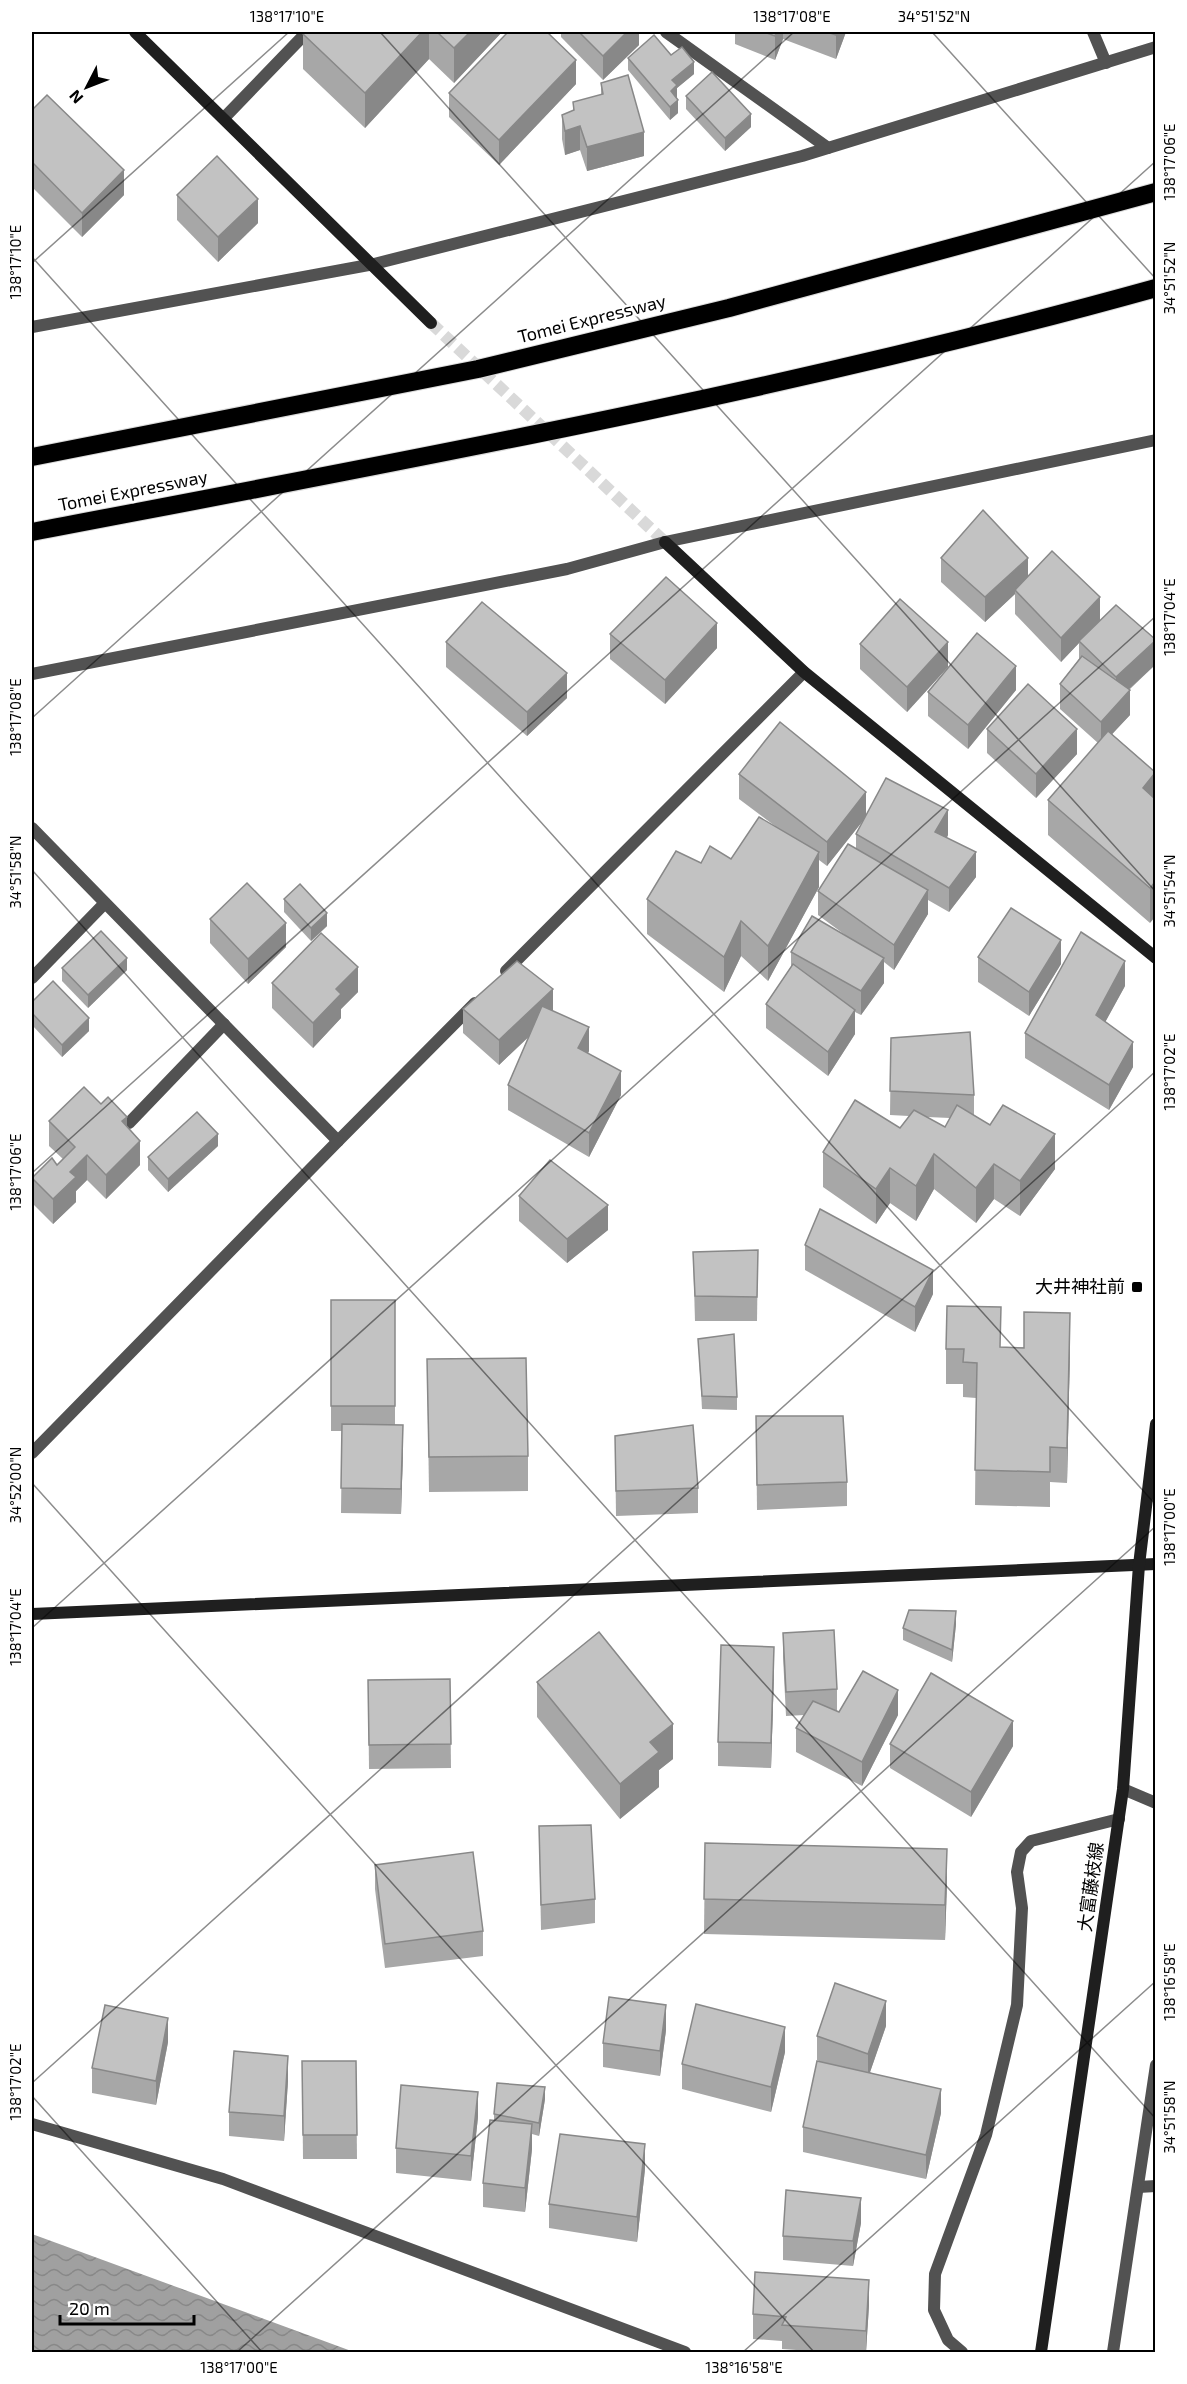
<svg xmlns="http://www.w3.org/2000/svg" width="1187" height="2384" font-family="'Exo 2','Noto Sans JP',sans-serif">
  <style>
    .water { fill: url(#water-waves) }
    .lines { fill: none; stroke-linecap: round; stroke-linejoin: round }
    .secondary-tunnel { stroke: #d9d9d9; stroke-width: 12; stroke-dasharray: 12 6; stroke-linecap: butt }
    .lane { stroke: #525252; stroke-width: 12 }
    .street { stroke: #525252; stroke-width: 12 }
    .secondary { stroke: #1f1f1f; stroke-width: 12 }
    .highway-bridge-casing { stroke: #dbdbdb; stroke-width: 20; stroke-linecap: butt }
    .highway-bridge { stroke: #000; stroke-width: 18 }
    .wall { fill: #a7a7a7; fill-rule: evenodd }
    .shaded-wall { fill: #888 }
    .building { fill: #c2c2c2; stroke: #888; stroke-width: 1.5 }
    .ticks { fill: none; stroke: #000; stroke-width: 1.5; stroke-opacity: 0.45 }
    .poi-dot { fill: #000; stroke: #fff; stroke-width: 2 }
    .labels { text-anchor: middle; stroke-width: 5; stroke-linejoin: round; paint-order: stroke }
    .street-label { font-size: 18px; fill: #000; stroke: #fff }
    .poi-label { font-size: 18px; fill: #000; stroke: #fff; text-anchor: end }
    .neatline { fill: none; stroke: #000; stroke-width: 2 }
    .ticks-label { font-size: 15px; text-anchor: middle; fill: #000 }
  </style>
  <defs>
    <pattern id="water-waves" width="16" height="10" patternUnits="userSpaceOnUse" patternTransform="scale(1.5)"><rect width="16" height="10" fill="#a0a0a0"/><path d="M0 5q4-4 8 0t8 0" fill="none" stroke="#888"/></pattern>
  </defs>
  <rect width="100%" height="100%" fill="#fff"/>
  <path class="water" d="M32,2234l322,118h-322z"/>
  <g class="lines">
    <path class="secondary-tunnel" d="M431,323l234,219"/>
    <g class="lane">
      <path d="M129,1123l95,-99"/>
      <path d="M1138,2187l18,-1"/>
    </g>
    <g class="street">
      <path d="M666,32l162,116"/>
      <path d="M1093,32l13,31"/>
      <path d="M224,118l83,-86"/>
      <path d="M32,327l342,-63 428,-108 354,-109"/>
      <path d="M32,674l535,-105 98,-27 491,-102"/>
      <path d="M32,828l306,313 137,-138"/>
      <path d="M506,971l298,-299"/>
      <path d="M32,978l73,-75"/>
      <path d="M32,1453l306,-312"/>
      <path d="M1123,1789l33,14"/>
      <path d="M32,2124l191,55 462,173"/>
      <path d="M962,2352l-14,-12 -14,-30 1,-36 51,-139 31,-130 5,-97 -5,-36 4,-20 10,-11 88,-22"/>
      <path d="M1113,2352l43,-287"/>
    </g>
    <g class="secondary">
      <path d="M135,32l296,291"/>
      <path d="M665,542l139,130 352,286"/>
      <path d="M32,1614l1124,-50"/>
      <path d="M1041,2352l82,-563 16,-224 17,-141"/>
    </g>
    <g class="highway-bridge-casing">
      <g id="highway-bridge">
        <path d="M32,457l446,-88 251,-61 427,-116"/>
        <path d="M32,532c376,-72 754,-141 1124,-244"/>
      </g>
    </g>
    <use href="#highway-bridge" class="highway-bridge"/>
  </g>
  <g class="wall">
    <path d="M305,32h197l-48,51 -25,-24 -64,69 -62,-59v-35z"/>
    <path d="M561,32h78v13l-36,35 -42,-43z"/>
    <path d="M735,32h111l-10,27 -53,-20 -8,21 -40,-16z"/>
    <path d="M671,55l23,19 -17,14v10l1,15 -8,7 -42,-50v-12z"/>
    <path d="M601,83l43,73 -57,15 -7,-21 -15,5 -3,-16v-24l11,-4v-9l28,-7z"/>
    <path d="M576,84l-77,81 -50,-48v-24z"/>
    <path d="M686,96l65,31 -26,24 -39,-42z"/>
    <path d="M32,110l92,85 -42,42 -50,-50z"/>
    <path d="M177,195l81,28 -40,39 -41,-42z"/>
    <path d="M941,558l87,18 72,44 55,19v26l-26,25 1,25 -18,19 43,38 -5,151 -102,-88v-35l50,-57 -38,-34v-25l19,-25v-16l-18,19 -46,-48v-20l-30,28 -44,-40z"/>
    <path d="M610,634l107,14 -52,56 -55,-45z"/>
    <path d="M446,642l121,56 -40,38 -81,-69z"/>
    <path d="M860,644l88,23 -41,45 -47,-43z"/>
    <path d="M1016,690l-48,59 -40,-33v-24z"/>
    <path d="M987,729l90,25 -41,44 -49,-45z"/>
    <path d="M739,774l127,42 82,19 -1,3 29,39 -27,35 -21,-12v14l-34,56 -10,-8v21l-23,32 -6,-3v22l-27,42 -62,-48v-24l25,-37v-15l61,-12 -34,-25v-24l38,-43v-14l8,-15 -37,47 -8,-6v27l-51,94 -27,-25 -17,36 -77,-58v-35l54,-36 30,-4 44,-33 -36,-27z"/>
    <path d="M284,899l43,27 -16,15 -27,-29z"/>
    <path d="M210,919l76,28 -38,37 -38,-41z"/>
    <path d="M978,957l83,7 -32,52 -51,-34z"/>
    <path d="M62,968l65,2 -39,38 -26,-27z"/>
    <path d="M272,983l86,9 -17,17v9l-28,30 -41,-40z"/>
    <path d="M1125,986l-20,36 28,45 -24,43 -84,-52v-25z"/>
    <path d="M32,1002l57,29 -27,26 -30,-32z"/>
    <path d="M463,1009l90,2 36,40 -1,2 33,42 -32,62 -81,-47v-25l21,-49 -30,29 -36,-32z"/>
    <path d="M891,1038l83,57v20l81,54 -35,47 -26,-17 -18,24 -42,-34 -18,32 -26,-18 -14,21 -53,-37v-35l77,-24 9,-12 -19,-1zM927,1117l23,1 -5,9z"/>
    <path d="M101,1104l26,22 13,39 -34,34 -19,-19 -11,11v11l-23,22 -21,-21v-25l25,-13 6,-6 -14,-13v-25z"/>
    <path d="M218,1146l-50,46 -20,-22v-13z"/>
    <path d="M519,1196l89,34 -41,33 -48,-42z"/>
    <path d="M805,1245l128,49 -18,38 -110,-62z"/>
    <path d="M758,1250l-1,71h-62l-2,-69z"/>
    <path d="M331,1300h64v125l8,25 -2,64 -60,-1 1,-82h-11z"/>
    <path d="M698,1339l39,58v13l-35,-1z"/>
    <path d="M1001,1347l69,1 -3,135 -17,-1v25l-75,-2 1,-107 -13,-1v-13h-17v-35z"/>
    <path d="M427,1359l101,97v35l-99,1z"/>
    <path d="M756,1416l91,66v24l-90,4z"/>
    <path d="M615,1436l83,52v25l-82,3z"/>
    <path d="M956,1624l-4,38 -49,-22v-12z"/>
    <path d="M783,1633l54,56v23l61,3 -36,71 -66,-34v-24l8,-13 -18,1 -3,-59z"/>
    <path d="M774,1672l-3,96 -53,-2v-24z"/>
    <path d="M450,1679l1,89 -82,1 -1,-89z"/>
    <path d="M537,1682l136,77 -14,11v17l-39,32 -83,-102z"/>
    <path d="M890,1744l123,2 -42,71 -81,-49z"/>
    <path d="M539,1826l56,73v24l-54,7z"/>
    <path d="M705,1843l242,41 -2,56 -241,-6z"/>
    <path d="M375,1865l108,66v25l-98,12 -10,-79z"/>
    <path d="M886,2026l-16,46 71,41 -15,66 -123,-27v-25l16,-66 -2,-1v-24z"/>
    <path d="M666,2030l-6,46 -57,-9v-24z"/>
    <path d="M168,2042l-12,63 -64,-12v-25z"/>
    <path d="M785,2052l-14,60 -89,-23v-25z"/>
    <path d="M302,2061h54l1,98h-54z"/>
    <path d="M288,2081l-4,60 -55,-5v-24z"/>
    <path d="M545,2099l-6,37 -7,-2v15l-7,63 -42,-5v-24l11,-63v-6z"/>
    <path d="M478,2117l-7,64 -75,-8v-25z"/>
    <path d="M645,2169l-8,73 -88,-14v-24z"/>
    <path d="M861,2223l-8,43 -70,-6v-24z"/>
    <path d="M869,2305l-3,47h-41l-43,-3v-8l-29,-2v-25z"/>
  </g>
  <g class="shaded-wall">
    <path d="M422,32h7v27l-64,69v-35z"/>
    <path d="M470,32h32l-48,51v-35z"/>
    <path d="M627,32h12v13l-36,35v-24z"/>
    <path d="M776,32h7v7l-8,21v-24z"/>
    <path d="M837,32h9l-10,27v-24z"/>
    <path d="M576,60v24l-77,81v-25z"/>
    <path d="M694,62v12l-17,14v10l-6,6v-13l1,-11z"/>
    <path d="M678,100v13l-8,7v-13z"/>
    <path d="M751,114v13l-26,24v-13z"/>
    <path d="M580,126v24l-15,5v-24z"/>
    <path d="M644,132v24l-57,15v-24z"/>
    <path d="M124,170v25l-42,42v-24z"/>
    <path d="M258,199v24l-40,39v-25z"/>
    <path d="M1028,558v25l-13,7v4l-30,28v-25z"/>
    <path d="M1100,597v25l-21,19v2l-18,19v-24z"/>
    <path d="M717,623v25l-52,56v-24z"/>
    <path d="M1155,641v24l-39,36v-24z"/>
    <path d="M948,642v25l-41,45v-25z"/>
    <path d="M1016,666v24l-48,59v-24z"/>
    <path d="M567,673v25l-40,38v-24z"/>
    <path d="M1130,690v25l-29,31v-24z"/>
    <path d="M1077,729v25l-41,44v-24z"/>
    <path d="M1155,773v35l-12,-20z"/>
    <path d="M866,792v25l-39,49v-24z"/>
    <path d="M948,810v25l-13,21v-24z"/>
    <path d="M819,852v35l-51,94v-35z"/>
    <path d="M976,852v25l-27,35v-24z"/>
    <path d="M1155,882v35l-5,6v-35z"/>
    <path d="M928,890v24l-34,56v-25z"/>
    <path d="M327,913v13l-16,15v-13z"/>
    <path d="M741,921v35l-17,36v-35z"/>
    <path d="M286,923v24l-38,37v-25z"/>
    <path d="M1061,940v24l-32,52v-24z"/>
    <path d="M127,958v12l-39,38v-13z"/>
    <path d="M884,958v25l-23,32v-24z"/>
    <path d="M1125,961v25l-29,53v-24z"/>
    <path d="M358,967v25l-17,17v9l-28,30v-25l23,-34z"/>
    <path d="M553,989v25l-54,51v-25z"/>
    <path d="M855,1010v24l-27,42v-24z"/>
    <path d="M89,1018v13l-27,26v-12z"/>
    <path d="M589,1027v24l-11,21v-24z"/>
    <path d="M1133,1042v25l-24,43v-25z"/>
    <path d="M621,1071v24l-32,62v-24z"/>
    <path d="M127,1117v24l-5,-20z"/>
    <path d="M218,1134v12l-50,46v-13z"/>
    <path d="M1055,1134v35l-35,47v-35z"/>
    <path d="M140,1141v24l-34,34v-24z"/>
    <path d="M934,1154v35l-18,32v-35z"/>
    <path d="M87,1155v25l-11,11v11l-23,22v-25l17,-27z"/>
    <path d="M994,1164v35l-18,24v-35z"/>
    <path d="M890,1168v35l-14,21v-35z"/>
    <path d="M608,1205v25l-41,33v-24z"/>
    <path d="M933,1270v24l-18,38v-25z"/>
    <path d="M1070,1313v35l-3,135v-35z"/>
    <path d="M403,1425v25l-2,64v-25z"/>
    <path d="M956,1611v13l-4,38v-12z"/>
    <path d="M774,1647v25l-3,96v-25z"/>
    <path d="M898,1690v25l-36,71v-24z"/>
    <path d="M1013,1721v25l-42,71v-25z"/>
    <path d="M673,1724v35l-14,11v17l-39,32v-35l30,-42z"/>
    <path d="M947,1849v35l-2,56v-35z"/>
    <path d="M886,2001v25l-18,52v-24z"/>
    <path d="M666,2005v25l-6,46v-25z"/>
    <path d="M168,2018v24l-12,63v-24z"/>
    <path d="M785,2027v25l-14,60v-25z"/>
    <path d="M288,2056v25l-4,60v-25z"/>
    <path d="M545,2087v12l-6,37v-13z"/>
    <path d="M941,2089v24l-15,66v-24z"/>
    <path d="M478,2092v25l-7,64v-25z"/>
    <path d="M532,2124v25l-7,63v-24z"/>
    <path d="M645,2144v25l-8,73v-25z"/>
    <path d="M861,2198v25l-8,43v-25z"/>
    <path d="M869,2280v25l-3,47v-21z"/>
  </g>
  <g class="building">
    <path d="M305,32h117l-57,61 -62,-59z"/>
    <path d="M437,32h33l-16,16z"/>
    <path d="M508,32h39l29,28 -77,80 -50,-47z"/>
    <path d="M579,32h48l-24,24z"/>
    <path d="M764,32h12l-1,4z"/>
    <path d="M827,32h10l-1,3z"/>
    <path d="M654,35l17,20 11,-8 12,15 -22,18 5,5 -6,6 7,9 -8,7 -42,-49z"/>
    <path d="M712,72l39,42 -26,24 -39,-42z"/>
    <path d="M628,75l16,57 -57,15 -7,-21 -15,5 -3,-16 12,-5 -1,-8 30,-8 -2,-11z"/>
    <path d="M47,95l77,75 -42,43 -50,-51v-52z"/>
    <path d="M217,156l41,43 -40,38 -41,-42z"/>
    <path d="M983,510l45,48 -43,39 -44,-39z"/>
    <path d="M1052,551l48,46 -39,41 -46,-48z"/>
    <path d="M666,577l51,46 -52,57 -55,-46z"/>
    <path d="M900,599l48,43 -41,45 -47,-43z"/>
    <path d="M482,602l85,71 -40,39 -81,-70z"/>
    <path d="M1116,605l39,34v2l-39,36 -37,-36z"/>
    <path d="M977,633l39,33 -48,59 -40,-33z"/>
    <path d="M1082,656l48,34 -29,32 -41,-38z"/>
    <path d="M1028,684l49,45 -41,45 -49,-45z"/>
    <path d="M780,722l86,70 -39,50 -88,-68z"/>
    <path d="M1108,731l47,41v1l-12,15 12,11v32l-1,1 1,2v48l-5,6 -102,-88z"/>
    <path d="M886,778l62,32 -13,22 41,20 -27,36 -93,-54z"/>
    <path d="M759,817l60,35 -51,94 -27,-25 -17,36 -77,-58 29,-48 25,12 9,-17 21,13z"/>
    <path d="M848,844l80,46 -34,55 -76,-54z"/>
    <path d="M247,883l39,40 -38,36 -38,-40z"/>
    <path d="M300,884l27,29 -16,15 -27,-29z"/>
    <path d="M1011,908l50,32 -32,52 -51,-35z"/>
    <path d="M812,916l72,42 -23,33 -70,-39z"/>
    <path d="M101,931l26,27 -39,37 -26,-27z"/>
    <path d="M1081,932l44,29 -29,54 37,27 -24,43 -84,-52z"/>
    <path d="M321,933l37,34 -22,22 5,5 -28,29 -41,-40z"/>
    <path d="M517,961l36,28 -54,51 -36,-31z"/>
    <path d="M793,964l62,46 -27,42 -62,-48z"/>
    <path d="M53,981l36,37 -27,27 -30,-32v-11z"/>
    <path d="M542,1006l47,21 -11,21 43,23 -32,62 -81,-48z"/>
    <path d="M970,1032l4,63 -84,-4 1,-53z"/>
    <path d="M84,1087l17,17 7,-7 19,20 -5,4 18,20 -34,34 -19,-20 -17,17 6,5 -23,22 -21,-21 20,-20 5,7 18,-18 -26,-26z"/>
    <path d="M855,1100l45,28 14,-18 31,17 12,-22 33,20 13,-20 52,29 -35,47 -26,-17 -18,24 -42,-34 -18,32 -26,-18 -14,21 -53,-37z"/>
    <path d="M197,1112l21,22 -50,45 -20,-22z"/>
    <path d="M550,1160l58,45 -41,34 -48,-43z"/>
    <path d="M820,1209l113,61 -18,37 -110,-62z"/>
    <path d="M758,1250l-1,47 -62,-1 -2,-44z"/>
    <rect x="331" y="1300" width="64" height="106"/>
    <path d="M947,1306l54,1 -1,40 24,1v-36l46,1 -3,135 -17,-1v25l-75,-2 2,-107 -14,-1 1,-13h-18z"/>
    <path d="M734,1334l3,63 -35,-1 -4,-57z"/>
    <path d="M526,1358l2,98 -99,1 -2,-98z"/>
    <path d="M756,1416h87l4,66 -90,3z"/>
    <path d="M342,1424l61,1 -2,64 -60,-1z"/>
    <path d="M693,1425l5,63 -82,3 -1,-55z"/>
    <path d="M909,1610l47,1 -4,39 -49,-22z"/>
    <path d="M834,1630l3,59 -51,3 -3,-59z"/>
    <path d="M599,1632l74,92 -23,18 9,10 -39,32 -83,-102z"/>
    <path d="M721,1645l53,2 -3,96 -53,-1z"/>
    <path d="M863,1671l35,19 -36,72 -66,-34 17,-27 26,11z"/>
    <path d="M931,1673l82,48 -42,71 -81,-48z"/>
    <path d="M450,1679l1,65 -82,1 -1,-65z"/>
    <path d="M591,1825l4,74 -54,6 -2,-79z"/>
    <path d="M705,1843l242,6 -2,56 -241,-6z"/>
    <path d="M473,1852l10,79 -98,13 -10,-79z"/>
    <path d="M835,1983l51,18 -18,53 -51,-18z"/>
    <path d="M609,1997l57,8 -6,46 -57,-8z"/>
    <path d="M696,2004l89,23 -14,60 -89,-23z"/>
    <path d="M105,2005l63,13 -12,63 -64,-13z"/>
    <path d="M234,2051l54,5 -4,60 -55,-4z"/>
    <path d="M302,2061h54l1,74h-54z"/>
    <path d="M817,2061l124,28 -15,66 -123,-28z"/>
    <path d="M497,2083l48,4 -6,36 -45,-9z"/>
    <path d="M401,2085l77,7 -7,64 -75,-8z"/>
    <path d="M490,2120l42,4 -7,64 -42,-5z"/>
    <path d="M560,2134l85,10 -8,73 -88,-13z"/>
    <path d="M786,2190l75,8 -8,43 -70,-5z"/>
    <path d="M755,2272l114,8 -3,51 -84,-6 4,-8 -33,-3z"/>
  </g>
  <path class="ticks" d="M380,32l776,860M932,32l224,247M32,257l1124,1248M32,263l257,-231M32,718l762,-686M32,870l1124,1249M32,1173l1124,-1012M32,1483l782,869M32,1628l1124,-1012M32,2083l1124,-1012M32,2096l230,256M237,2352l919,-826M743,2352l413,-371"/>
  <rect class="poi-dot" x="1131" y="1281" width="12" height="12" rx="3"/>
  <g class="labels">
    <g class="street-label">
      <text transform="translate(592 319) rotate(-14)" y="6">Tomei Expressway</text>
      <text transform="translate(133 491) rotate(-11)" y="6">Tomei Expressway</text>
      <text transform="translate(1091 1887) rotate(-82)" y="6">大富藤枝線</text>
    </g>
    <g class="poi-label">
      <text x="1125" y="1293">大井神社前</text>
    </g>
  </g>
  <rect width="1187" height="2384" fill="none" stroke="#ffffff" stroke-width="66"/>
  <g transform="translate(87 87) rotate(228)" stroke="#ffffff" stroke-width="4.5" paint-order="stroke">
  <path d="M0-4.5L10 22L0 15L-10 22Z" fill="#000000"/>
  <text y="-9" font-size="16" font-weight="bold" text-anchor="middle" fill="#000000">N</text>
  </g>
  <path d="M60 2315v9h134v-9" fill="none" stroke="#000000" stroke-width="3"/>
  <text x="69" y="2315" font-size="18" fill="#000000" stroke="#ffffff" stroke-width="4.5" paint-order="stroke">20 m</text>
  <rect x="33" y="33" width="1121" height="2318" class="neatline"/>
  <g class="ticks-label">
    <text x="287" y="22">138°17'10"E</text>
    <text x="792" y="22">138°17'08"E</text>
    <text x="934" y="22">34°51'52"N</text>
    <text transform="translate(1170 162) rotate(-90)" y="5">138°17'06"E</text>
    <text transform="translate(16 262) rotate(-90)" y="5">138°17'10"E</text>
    <text transform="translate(1170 278) rotate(-90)" y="5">34°51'52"N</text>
    <text transform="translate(1170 617) rotate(-90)" y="5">138°17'04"E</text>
    <text transform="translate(16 717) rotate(-90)" y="5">138°17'08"E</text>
    <text transform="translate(16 872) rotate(-90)" y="5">34°51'58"N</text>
    <text transform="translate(1170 891) rotate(-90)" y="5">34°51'54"N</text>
    <text transform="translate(1170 1072) rotate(-90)" y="5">138°17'02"E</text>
    <text transform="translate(16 1172) rotate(-90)" y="5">138°17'06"E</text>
    <text transform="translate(16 1485) rotate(-90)" y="5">34°52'00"N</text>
    <text transform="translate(1170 1527) rotate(-90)" y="5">138°17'00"E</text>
    <text transform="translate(16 1627) rotate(-90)" y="5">138°17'04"E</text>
    <text transform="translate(1170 1982) rotate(-90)" y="5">138°16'58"E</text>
    <text transform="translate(16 2082) rotate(-90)" y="5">138°17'02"E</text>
    <text transform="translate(1170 2117) rotate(-90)" y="5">34°51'58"N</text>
    <text x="239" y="2373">138°17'00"E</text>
    <text x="744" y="2373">138°16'58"E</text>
  </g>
</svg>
